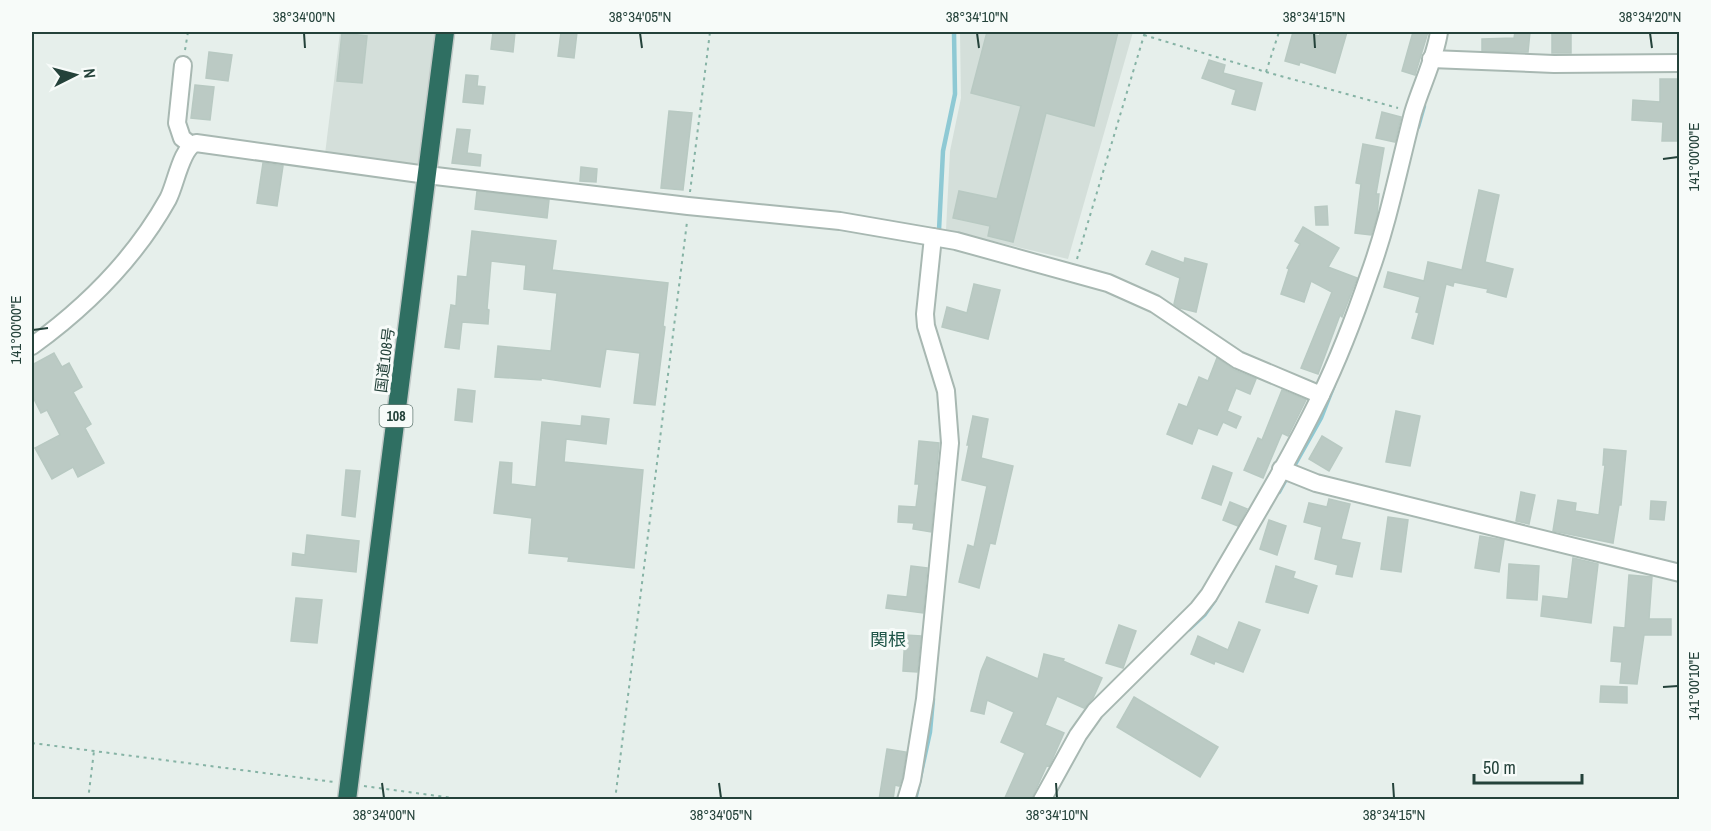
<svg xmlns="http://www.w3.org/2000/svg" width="1711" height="831" font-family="'Archivo Narrow','Noto Sans JP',sans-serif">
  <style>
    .built { fill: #d4dfda }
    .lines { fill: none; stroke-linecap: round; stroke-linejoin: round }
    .stream { stroke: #8ec9d4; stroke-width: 4.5 }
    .building { fill: #bbcac4; stroke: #b8c9c2; stroke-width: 1.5 }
    .minor-casing { stroke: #a8b8b2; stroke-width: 20 }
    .highway-casing { stroke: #c2cac8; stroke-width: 21 }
    .path { stroke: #86b3a5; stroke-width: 2; stroke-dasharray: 3 4.5; stroke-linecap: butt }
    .minor { stroke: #fff; stroke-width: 16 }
    .highway { stroke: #2f6f62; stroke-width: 18 }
    .ticks { fill: none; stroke: #24423a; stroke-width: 2 }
    .labels { text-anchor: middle; stroke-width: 6; stroke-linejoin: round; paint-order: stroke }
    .shield { fill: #f7fbf9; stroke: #637a73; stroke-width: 1.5 }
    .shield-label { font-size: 14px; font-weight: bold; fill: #24423a }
    .street-label { font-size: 15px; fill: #24423a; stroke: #f7fbf9 }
    .quarter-label { font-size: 18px; fill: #1f5548; stroke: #f7fbf9 }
    .neatline { fill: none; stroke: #24423a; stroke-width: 2 }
    .ticks-label { font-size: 15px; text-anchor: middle; fill: #24423a }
  </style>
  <rect width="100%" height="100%" fill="#e6efeb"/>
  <g class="built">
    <path d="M340,32h95l-15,132 -95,-10z"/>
    <path d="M960,32h173l-65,227 -122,-29 4,-79 11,-53z"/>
  </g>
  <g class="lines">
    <g class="stream">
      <path d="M1418,127l6,-21"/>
      <path d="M939,230l4,-79 12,-57 -1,-62"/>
      <path d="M1293,468l28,-50 13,-33"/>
      <path d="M1279,492l6,-11"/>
      <path d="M1189,629l16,-15 10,-14"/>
      <path d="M915,800l15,-68 3,-33"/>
    </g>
  </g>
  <g class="building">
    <path d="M493,32h22l-2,20 -22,-3z"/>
    <path d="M561,32h16l-3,26 -16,-2z"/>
    <path d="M987,32h131l-24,94 -48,-13 -33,129 -25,-6 2,-10 -37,-8 6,-27 38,8 24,-93 -50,-13z"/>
    <path d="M1293,32h11l15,4 2,-4h26l-12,41 -35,-11 -1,3 -14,-4z"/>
    <path d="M1413,32h15l-13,43 -13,-4z"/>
    <path d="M1515,32h15l-2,20 -46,-1v-12l32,-1z"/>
    <rect x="1552" y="32" width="19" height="21"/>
    <path d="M342,33l25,3 -5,47 -25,-2z"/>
    <path d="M209,52l23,3 -4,26 -22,-3z"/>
    <path d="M1209,60l16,5 -2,8 39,10 -7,27 -23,-6 4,-14 -34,-12z"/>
    <path d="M466,75l12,1 -1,10 8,1 -2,17 -20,-2z"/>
    <path d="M1660,79h20v62h-18l1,-19 -31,-2 1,-20 27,2z"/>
    <path d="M195,85l19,2 -4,33 -19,-2z"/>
    <path d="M669,111l23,2 -9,77 -22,-2z"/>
    <path d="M1382,112l19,5 -6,25 -19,-4z"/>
    <path d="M457,129l13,1 -3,23 14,2 -1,11 -28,-3z"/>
    <path d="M1363,144l21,4 -8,46h3l-2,22 -6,19 -16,-2 6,-49 -5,-1z"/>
    <path d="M263,163l20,3 -6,40 -20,-3z"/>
    <path d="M581,167l16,2 -1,13 -16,-1z"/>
    <path d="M1479,190l20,5 -14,67 28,7 -7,28 -19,-5 1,-3 -34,-7 -1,4 -7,-2 -13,60 -21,-6 7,-25 -3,-1 4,-15 -36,-10 4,-15 36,9 4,-19 34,8z"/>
    <path d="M477,191l72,9 -2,18 -72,-9z"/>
    <path d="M1327,206l1,19h-12l-1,-18z"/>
    <path d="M1303,227l36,21 -11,19 29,11 -15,39 -2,-2 -22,59 -17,-6 31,-76 -21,-11 -7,21 -23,-8 8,-25 -2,-1 13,-24 -5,-3z"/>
    <path d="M472,231l84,10 -4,29 116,13 -5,43 2,1 -10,78 -21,-2 6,-50 -34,-4 -6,38 -59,-9v2l-46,-3 3,-31 53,5 6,-58 -33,-4 2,-24 -35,-4 -4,48 2,1 -1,14 -26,-2 -3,27 -14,-2 6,-42 5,1 2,-30 9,1z"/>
    <path d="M1152,251l32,12 1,-5 22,6 -11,48 -16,-4 -6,-4 6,-26 -34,-14z"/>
    <path d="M974,284l26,6 -12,49 -46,-12 5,-20 20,6z"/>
    <path d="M54,353l8,14 7,-4 13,24 -9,5 18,32 -6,4 19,35 -26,14 -5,-10 -21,12 -17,-31 25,-13 -13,-25 -6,3 -9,-18v-30z"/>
    <path d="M1217,358l17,12 22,9 -6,15 -14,-6 -9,23 14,6 -5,11 -13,-6 -6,13 -19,-7 -6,16 -25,-10 12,-30 8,3 12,-30 9,4z"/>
    <path d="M458,389l17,2 -3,31 -17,-2z"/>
    <path d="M1282,390l24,10 -18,36 -6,-3 -19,45 -19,-8 14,-32 4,2z"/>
    <path d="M1396,411l24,5 -10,50 -24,-4z"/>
    <path d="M582,416l27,3 -3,25 -40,-5 -2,23 79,8 -9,98 -66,-7 1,-4 -40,-4 3,-35 -38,-5 6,-51 12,1 -1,21 25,3 6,-65 39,4z"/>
    <path d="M973,416l15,3 -7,39 32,8 -18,78 -5,-1 -11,45 -20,-6 9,-37 6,2 13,-61 -25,-6 7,-35h-2z"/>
    <path d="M1322,436l20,12 -13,23 -20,-12z"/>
    <path d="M919,441l20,2 -8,89 -18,-3 1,-6 -16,-1 1,-16 17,1 3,-23h-4z"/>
    <path d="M1604,449l22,2 -5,54h-2l-6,38 -60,-12 5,-31 18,3 -1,8 24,4 6,-50h-2z"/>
    <path d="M1213,466l19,7 -11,32 -19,-7z"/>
    <path d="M346,470l14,1 -5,46 -13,-2z"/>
    <path d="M1521,492l14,3 -6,29 -13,-3z"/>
    <path d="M1329,499l21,5 -9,35 19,4 -8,34 -16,-3 2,-9 -23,-6 7,-32 -18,-5 5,-19 18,4z"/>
    <path d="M1651,501l15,1 -2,18 -14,-1z"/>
    <path d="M1230,502l17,7 -9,17 -15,-6z"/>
    <path d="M1388,517l20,3 -7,52 -20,-3z"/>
    <path d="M1269,520l17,6 -9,29 -17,-6z"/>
    <path d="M307,535l52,6 -3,31 -64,-7 1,-12 12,2z"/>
    <path d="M1480,536l24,4 -5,32 -24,-4z"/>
    <path d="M1573,558l25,6 -7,59 -50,-7 2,-20 25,3z"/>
    <path d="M1509,564l30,2 -2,34 -30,-2z"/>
    <path d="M911,566l16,2 -4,45 -37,-5 2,-13 19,2z"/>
    <path d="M1276,566l19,6 -2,6 24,8 -9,27 -42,-11z"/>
    <path d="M1629,575l23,2 -3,42h22v16h-27l-7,49 -17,-1 2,-21 -11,-1 3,-34 11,1z"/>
    <path d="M296,598l26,2 -5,43 -26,-2z"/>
    <path d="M1239,622l21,8 -17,42 -28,-11 -1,3 -23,-10 7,-18 30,14z"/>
    <path d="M1119,625l17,6 -13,37 -17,-5z"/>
    <path d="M905,635l16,1 -4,36 -14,-1z"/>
    <path d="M1044,654l20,5 -1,2 39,17 -9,20 -9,10 -27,-12 -12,29 19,8 -12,27 -3,6 -2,-1 -16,35h-27l21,-47 -24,-11 13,-30 -27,-12 -3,14 -13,-3 10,-40 6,-14 51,22z"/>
    <path d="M1601,686l26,1v16l-27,-1z"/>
    <path d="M1134,697l84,50 -18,30 -83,-50z"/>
    <path d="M887,749l19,3 -4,26 -3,8 -4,-1 -2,15h-14z"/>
  </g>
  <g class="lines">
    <g class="minor-casing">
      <g id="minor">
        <path d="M1431,59l123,5 126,-1"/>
        <path d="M183,65l-6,58 5,15 9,7"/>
        <path d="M32,346c54,-39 103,-88 136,-147 8,-15 13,-51 28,-56l231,32 261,31 152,15 116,20 152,42 47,21 83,56 83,35"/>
        <path d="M1281,469l35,14 364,90"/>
        <path d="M906,800l6,-20 13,-81 25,-256 -4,-52 -20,-65 -1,-12 8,-77"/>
        <path d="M1042,800l36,-65 17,-24 103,-102 11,-14c38,-65 78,-130 111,-198 19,-39 35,-81 49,-122 19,-52 30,-108 44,-162 8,-27 22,-54 26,-81"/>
      </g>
    </g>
    <g class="highway-casing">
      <path id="highway" d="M347,800l98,-768"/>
    </g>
    <g class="path">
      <path d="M1144,35l122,37 132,36"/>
      <path d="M185,50l3,-18"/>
      <path d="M1266,72l13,-40"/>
      <path d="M690,192l20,-160"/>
      <path d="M1077,259l68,-227"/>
      <path d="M32,743l302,39"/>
      <path d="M364,786l104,14"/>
      <path d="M88,800l6,-49"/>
      <path d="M615,800l72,-578"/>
    </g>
    <use href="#minor" class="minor"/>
    <use href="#highway" class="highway"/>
  </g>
  <path class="ticks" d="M304,33l1,15M640,33l2,15M977,33l2,15M1314,33l1,15M1650,33l2,15M1663,159l15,-2M33,330l15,-2M1663,687l15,-1M382,783l2,15M719,783l2,15M1056,783l1,15M1393,783l1,15"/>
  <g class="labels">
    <rect class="shield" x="379.5" y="405" width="33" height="22" rx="4.5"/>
    <g class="shield-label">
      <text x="396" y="421">108</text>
    </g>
    <g class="street-label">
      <text transform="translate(385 360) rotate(-83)" y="5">国道108号</text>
    </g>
    <g class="quarter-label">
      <text x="888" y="646">関根</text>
    </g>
  </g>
  <rect width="1711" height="831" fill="none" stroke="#f7fbf9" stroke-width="66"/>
  <g transform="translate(75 75) rotate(84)" stroke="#f7fbf9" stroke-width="4.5" paint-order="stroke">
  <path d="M0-4.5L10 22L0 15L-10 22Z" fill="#24423a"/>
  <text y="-9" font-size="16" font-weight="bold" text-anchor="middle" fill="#24423a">N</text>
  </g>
  <path d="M1474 774v9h108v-9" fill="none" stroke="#24423a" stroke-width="3"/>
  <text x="1483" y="774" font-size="18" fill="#24423a" stroke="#f7fbf9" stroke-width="4.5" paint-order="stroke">50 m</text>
  <rect x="33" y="33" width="1645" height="765" class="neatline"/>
  <g class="ticks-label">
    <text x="304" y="22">38°34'00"N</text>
    <text x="640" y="22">38°34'05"N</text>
    <text x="977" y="22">38°34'10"N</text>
    <text x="1314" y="22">38°34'15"N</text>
    <text x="1650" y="22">38°34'20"N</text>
    <text transform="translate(1694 157) rotate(-90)" y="5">141°00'00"E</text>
    <text transform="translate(16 330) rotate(-90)" y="5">141°00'00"E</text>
    <text transform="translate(1694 686) rotate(-90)" y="5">141°00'10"E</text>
    <text x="384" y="820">38°34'00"N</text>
    <text x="721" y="820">38°34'05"N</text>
    <text x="1057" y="820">38°34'10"N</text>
    <text x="1394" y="820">38°34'15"N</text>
  </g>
</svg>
